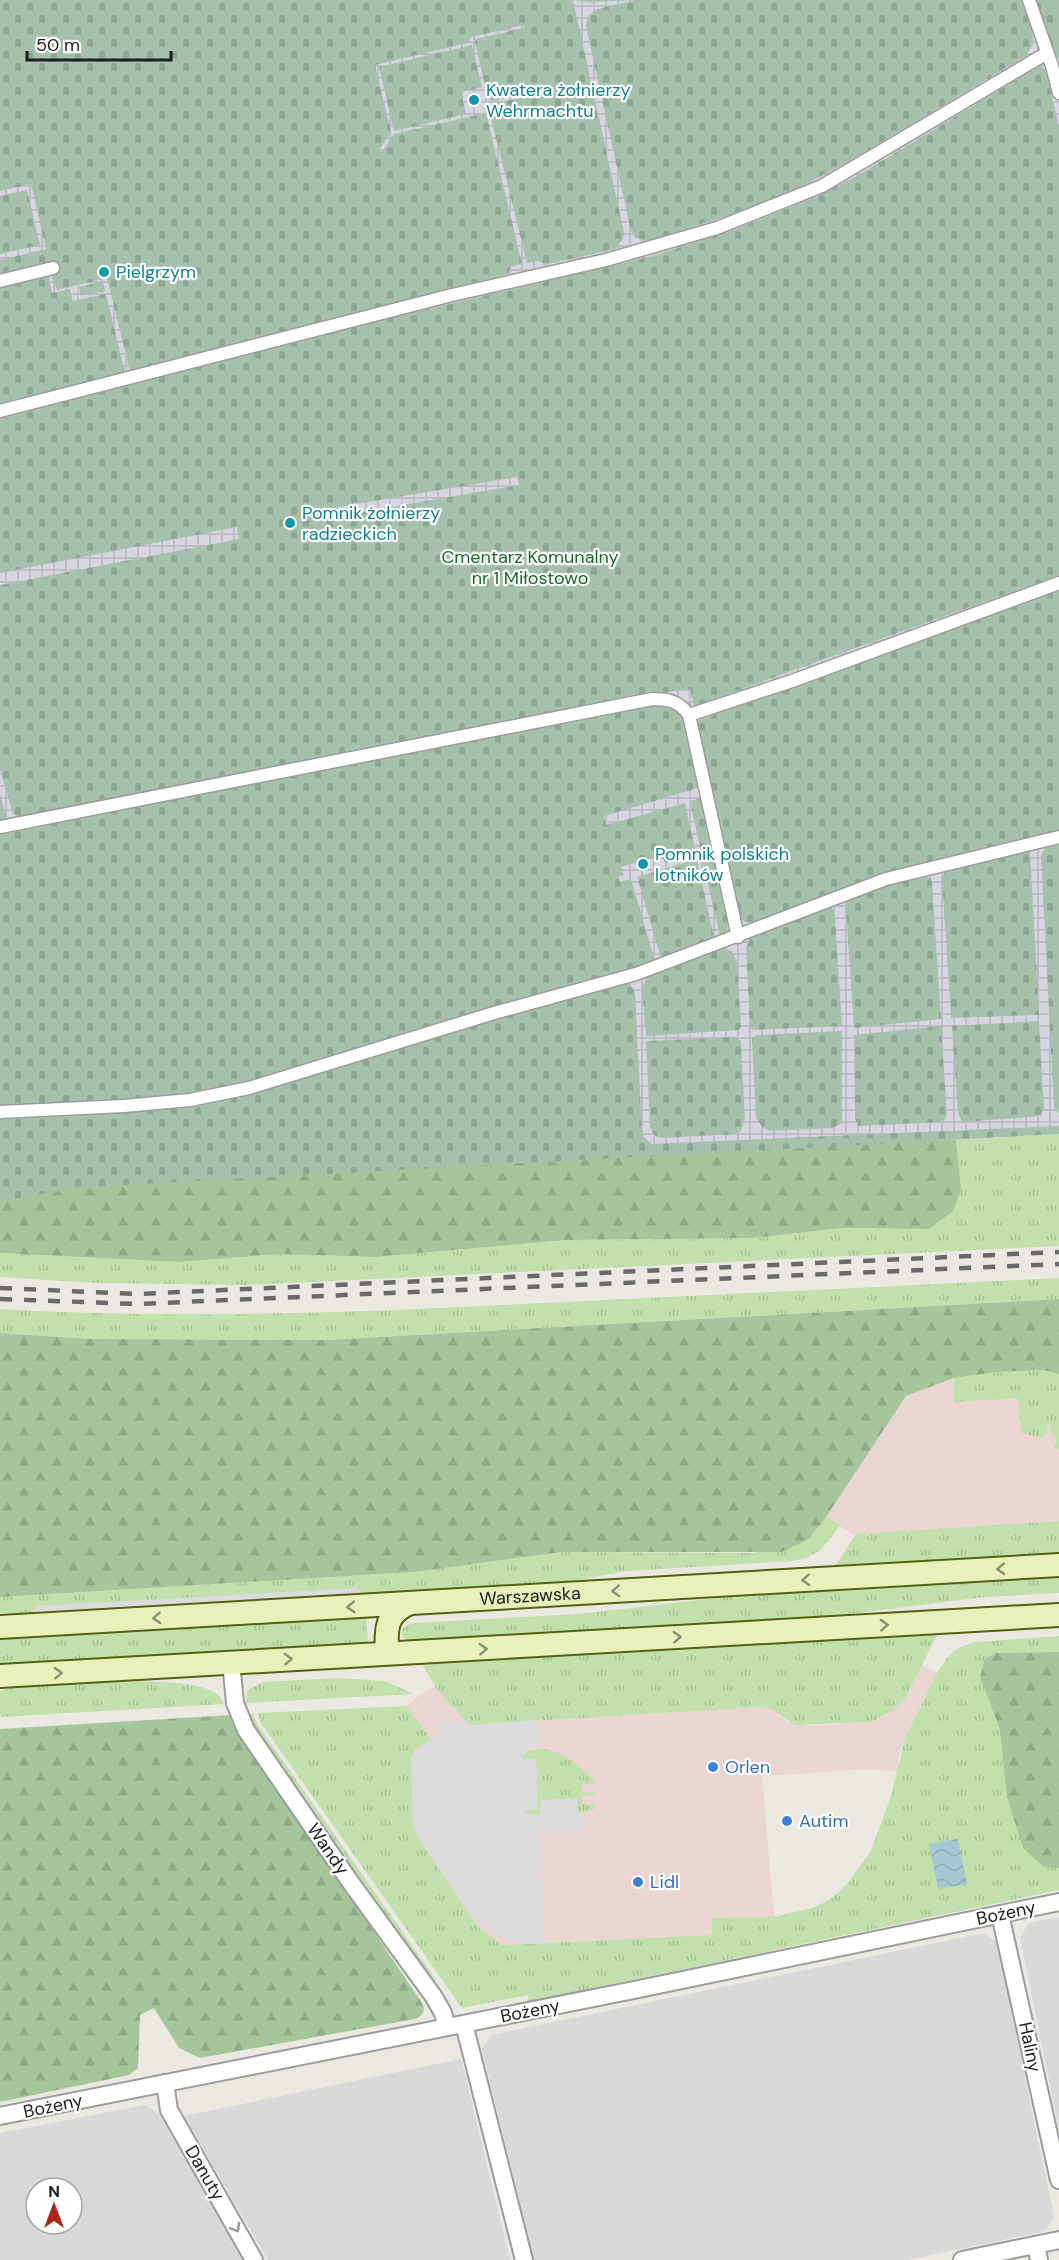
<svg xmlns="http://www.w3.org/2000/svg" width="1059" height="2260" font-family="'DM Sans',sans-serif">
  <style>
    .residential { fill: #d8d8d8; fill-rule: evenodd }
    .commercial { fill: #ead5d2 }
    .grass { fill: url(#grass-tufts) }
    .forest { fill: url(#forest-firs) }
    .cemetery { fill: url(#cemetery-stones) }
    .parking { fill: #dbdbdb }
    .plaza { fill: url(#plaza-grid); fill-rule: evenodd }
    .water { fill: url(#water-waves) }
    .lines { fill: none; stroke-linecap: round; stroke-linejoin: round }
    .pedestrian-casing { stroke: #9c9c9c; stroke-width: 15 }
    .minor-casing { stroke: #9c9c9c; stroke-width: 20 }
    .secondary-casing { stroke: #536211; stroke-width: 26 }
    .pedestrian { stroke: #fff; stroke-width: 12 }
    .minor { stroke: #fff; stroke-width: 16 }
    .secondary { stroke: #e9f0ba; stroke-width: 22 }
    .rail { stroke: #696969; stroke-width: 4.5; stroke-dasharray: 12 12; stroke-linecap: butt }
    .oneway { stroke: #8c9072 }
    .oneway2 { stroke: #989898 }
    .culture-dot { fill: #0f9aa8; stroke: #fff; stroke-width: 2 }
    .shop-dot { fill: #3f7fe0; stroke: #fff; stroke-width: 2 }
    .labels { text-anchor: middle; stroke-width: 4.5; stroke-linejoin: round; paint-order: stroke }
    .culture-label { font-size: 18px; fill: #0d838f; stroke: #fff; text-anchor: start }
    .park-label { font-size: 18px; fill: #176a25; stroke: #fff }
    .street-label { font-size: 18px; fill: #1b1b1b; stroke: #fff }
    .shop-label { font-size: 18px; fill: #366cbe; stroke: #fff; text-anchor: start }
  </style>
  <defs>
    <pattern id="grass-tufts" width="24" height="20" patternUnits="userSpaceOnUse" patternTransform="scale(1.5)"><rect width="24" height="20" fill="#c1e0ac"/><path d="M3 7l-1-3M5 7V3M7 7l1-3M15 17l-1-3M17 17v-4M19 17l1-3" fill="none" stroke="#a5c093"/></pattern>
    <pattern id="forest-firs" width="22" height="20" patternUnits="userSpaceOnUse" patternTransform="scale(1.5)"><rect width="22" height="20" fill="#a4c69a"/><path d="M5 1l3.5 6h-7zM16 11l3.5 6h-7z" fill="#8daa84"/></pattern>
    <pattern id="cemetery-stones" width="16" height="16" patternUnits="userSpaceOnUse" patternTransform="scale(1.5)"><rect width="16" height="16" fill="#a5c1ac"/><path d="M2 7V4a2 2 0 0 1 4 0v3zM10 15v-3a2 2 0 0 1 4 0v3z" fill="#8da593"/></pattern>
    <pattern id="plaza-grid" width="8" height="8" patternUnits="userSpaceOnUse" patternTransform="scale(1.5)"><rect width="8" height="8" fill="#d7d6e0"/><path d="M0 4h8M4 0v8" fill="none" stroke="#b8b7c0"/></pattern>
    <pattern id="water-waves" width="16" height="10" patternUnits="userSpaceOnUse" patternTransform="scale(1.5)"><rect width="16" height="10" fill="#a6c6d4"/><path d="M0 5q4-4 8 0t8 0" fill="none" stroke="#8eaab5"/></pattern>
  </defs>
  <rect width="100%" height="100%" fill="#ebe8e1"/>
  <g class="residential">
    <path d="M1059,1917v212l-39,-192 9,-14z"/>
    <path d="M984,1933l13,9 57,275 -9,14 -138,29h-373l-52,-211 9,-14z"/>
    <path d="M461,2059l49,201h-242l-84,-144z"/>
    <path d="M145,2105l14,9 85,146h-244v-127zM36,2188h36v36h-36z"/>
  </g>
  <g class="commercial">
    <path d="M1059,1374v147l-204,15 -29,-19 80,-121 48,-18z"/>
    <path d="M922,1665l15,8 -32,65 -6,18 -2,16 -27,-3 -108,7 12,139 -12,2 -50,1 1,17 -210,10 -26,-19 -58,-87 -6,-16 -2,-64 3,-9 8,-6 -16,-38 19,-15 10,-4 34,38 293,-18 10,3 14,11 25,5 56,-4 14,-4 11,-7 13,-12z"/>
  </g>
  <g class="grass">
    <path d="M1059,1134v112l-811,39 -153,-2 -95,-6v-24l178,9 102,-8 96,3 191,-17 186,-2 89,-10 87,1 32,-39 -5,-50z"/>
    <path d="M1059,1278v21l-732,41 -238,-1 -89,-6v-24c181,11 362,3 543,-6 172,-8 344,-17 516,-25z"/>
    <path d="M1043,1370l16,4v76l-6,-5 5,-5 -7,-7 -1,-8h-3v7l-5,6 -21,-5 -3,-35 -64,4v-24l43,-6z"/>
    <path d="M826,1517l14,8c-15,21 -21,32 -48,36l-165,10 -65,12 -530,32 -32,-2v-16l414,-25 148,-20 192,1 55,-14z"/>
    <path d="M1059,1521v35l-225,12 22,-34z"/>
    <path d="M1059,1577v16l-74,4 -168,21 -403,23 -9,-2 -4,-5 3,-7 8,-4 166,-9 167,-19z"/>
    <path d="M366,1617l2,26 -368,22v-27z"/>
    <path d="M935,1633l2,2 -32,64 -13,12 -16,9 -9,2 -72,3 -23,-15 -10,-3 -293,18 -32,-35 -16,-28z"/>
    <path d="M1059,1636v254l-527,111h-3l-1,-6 -66,13 -201,-285 -3,-10 148,-7 25,33 -17,11 -3,9 2,64 6,16 58,87 26,19 209,-10v-17l50,-1 12,-2 1,2 40,-10 16,-8 16,-15 24,-33 20,-55 14,-58 32,-65 11,-16 10,-9 17,-6z"/>
    <path d="M338,1678l47,3 29,13 -168,9 1,-13 16,-8z"/>
    <path d="M142,1681c20,2 75,-1 82,23l-224,13v-26l20,-5z"/>
    <path d="M245,1714h8l4,10 179,256 -4,3 -182,-258z"/>
    <path d="M540,1749c23,0 37,16 54,31v4h-12v9l13,-1 1,3 -14,1v8h12l1,5 -18,4 -1,-14 -36,1v15l-15,-2 -1,-3 14,-1 -2,-50h-14v-3l6,-5z"/>
  </g>
  <g class="forest">
    <path d="M0,1121l829,20 127,-1 5,49 -8,22 -24,18 -87,-1 -89,10 -186,2 -191,17 -96,-3 -102,8 -178,-9z"/>
    <path d="M1059,1299v75l-16,-4 -46,2 -43,6 -48,18 -80,121 -17,22 -27,13h-220l-148,20 -414,25v-264l89,6 238,1z"/>
    <path d="M1059,1652v216l-15,-1 -21,-19 -16,-51 -7,-68 -20,-52 5,-18 11,-6z"/>
    <path d="M232,1715l44,72 146,216c4,7 1,13 -7,16l-215,39 -21,-10 -25,-40 -14,7 -2,53 -9,7 -129,27v-373z"/>
  </g>
  <path class="cemetery" d="M0,0h1059v1134l-972,53 -87,14z"/>
  <g class="parking">
    <path d="M357,1588l9,8 -334,19 4,-9z"/>
    <path d="M538,1720l2,29 -14,1 -4,6v3h14l2,50 -14,2 6,4h10v-15l37,-2v15h5l2,17 -44,2 5,112h-22l-29,-10 -23,-18 -54,-80 -3,-9 -2,-64 2,-8 6,-9 17,-10 1,-6 -3,-7 31,-2 4,4z"/>
  </g>
  <g class="plaza">
    <path d="M573,0l17,2 46,-2 -39,9 -9,7 -2,10 45,205 4,6 6,3 8,1 77,-25 43,-15 41,-19 36,-19 180,-107 7,-12v-8l-11,-36h14l19,55 4,3v68l-14,-57 -6,-3 -182,110 -39,20 -87,35 -78,25 -331,78 -322,85v-16l125,-30 -19,-79 -33,7 -3,-12 -18,4 -4,-19h3l6,16 50,-12 23,93 378,-97 2,-7 12,-3 -36,-151 -92,21 -12,18 -3,-2 12,-18 -16,-67 93,-22 3,-6 53,-12v3l-48,11 -1,3 13,57 4,2 42,-10 5,-4 2,8 -6,-1 -45,11 1,13 36,145 12,-2 5,4 71,-16 8,-10 1,-7zM472,45l10,42 -21,5 5,22 -72,17 -15,-64zM103,281l2,10 -24,5 -2,-9z"/>
    <path d="M31,184l15,65 -46,11v-6l40,-9 -13,-55 -27,6v-5z"/>
    <path d="M517,477l2,8 -180,31 -1,-9z"/>
    <path d="M237,527l2,12 -239,46v-12z"/>
    <path d="M1059,575v16l-362,130 42,195 6,6h9l116,-44 28,-8 161,-39v12l-14,4 -4,9 13,251 5,7v12l-408,18 -7,-7 -2,-5 -7,-141 -5,-7 -5,-1 -136,37 -156,49 -98,28 -35,7 -79,-4 78,-8 35,-6 258,-79 130,-35 33,-11 -24,-82 -11,3 -2,-5 6,-2 -3,-8 41,-12 3,8 31,-10 -11,-50 -79,22 -2,-9 94,-28 -16,-71 -9,-10 -13,-4 -655,117 1,-4 -6,-22v-25l13,45 5,3 633,-123 39,-5 4,17zM700,798l11,51 -10,3 -11,-51zM1030,851l9,164 -88,3 -9,-139 3,-9zM712,855l16,69 -1,6 -7,6 -18,-78zM697,859l17,79 -53,20 -24,-81zM924,875l6,3 2,4 9,137 -87,9 -8,-118 1,-11 52,-18zM828,907l4,2 3,7 7,110 -89,4 -3,-3 -4,-79 4,-9zM719,948l13,3 5,11 4,65 -2,3 -93,6 -4,-48 4,-9 4,-4zM1039,1021l5,88 -3,7 -76,6 -4,-2 -3,-7 -6,-87zM941,1026l6,89 -4,7 -84,4 -4,-7 -1,-84zM842,1031v92l-9,5 -63,3 -7,-3 -7,-10 -4,-80 5,-3zM735,1037l6,4 4,78 -4,12 -5,3 -75,4 -6,-2 -5,-8 -4,-87z"/>
  </g>
  <path class="water" d="M958,1839l9,45 -29,5 -9,-45z"/>
  <g class="lines">
    <g class="pedestrian-casing">
      <g id="pedestrian">
        <path d="M1029,0l23,66 7,27"/>
        <path d="M0,281l53,-13"/>
        <path d="M0,411l452,-116 154,-35 111,-32 105,-42 225,-133"/>
        <path d="M689,715l103,-34 267,-98"/>
        <path d="M0,827l652,-128c16,0 27,2 37,16l49,222"/>
        <path d="M0,1112l124,-6 66,-6 59,-12 245,-75 142,-39 250,-95 173,-42"/>
      </g>
    </g>
    <g class="minor-casing">
      <g id="minor">
        <path d="M231,1662l4,41 11,27 105,153 83,114 9,16 4,14"/>
        <path d="M1000,1914l59,266"/>
        <path d="M464,2024l60,236"/>
        <path d="M165,2083l4,27 85,150"/>
        <path d="M0,2116l634,-126 425,-88"/>
        <path d="M1036,2245l3,15"/>
        <path d="M962,2260l97,-20"/>
      </g>
    </g>
    <g class="secondary-casing">
      <g id="secondary">
        <path id="s1" d="M0,1627l1059,-62"/>
        <path d="M387,1653c-1,-24 -2,-39 23,-50"/>
        <path d="M0,1676l1059,-61"/>
      </g>
    </g>
    <use href="#pedestrian" class="pedestrian"/>
    <use href="#minor" class="minor"/>
    <use href="#secondary" class="secondary"/>
    <g class="rail">
      <path d="M0,1288l137,6 922,-42"/>
      <path d="M0,1299l137,5 922,-40"/>
    </g>
  </g>
  <defs><path id="oneway-chevron" d="M-2-3.5L2.5 0L-2 3.5" fill="none" stroke-width="1.6" stroke-linecap="round" stroke-linejoin="round" transform="scale(1.5)"/></defs>
  <g class="oneway">
    <use href="#oneway-chevron" transform="translate(1001 1569) rotate(177)"/>
    <use href="#oneway-chevron" transform="translate(806 1580) rotate(177)"/>
    <use href="#oneway-chevron" transform="translate(616 1591) rotate(177)"/>
    <use href="#oneway-chevron" transform="translate(351 1607) rotate(177)"/>
    <use href="#oneway-chevron" transform="translate(157 1618) rotate(177)"/>
    <use href="#oneway-chevron" transform="translate(884 1625) rotate(-3)"/>
    <use href="#oneway-chevron" transform="translate(677 1637) rotate(-3)"/>
    <use href="#oneway-chevron" transform="translate(483 1649) rotate(-3)"/>
    <use href="#oneway-chevron" transform="translate(288 1659) rotate(-3)"/>
    <use href="#oneway-chevron" transform="translate(58 1673) rotate(-3)"/>
  </g>
  <use class="oneway2" href="#oneway-chevron" transform="translate(236 2228) rotate(60)"/>
  <g class="culture-dot">
    <circle cx="474" cy="100" r="6"/>
    <circle cx="104" cy="272" r="6"/>
    <circle cx="290" cy="523" r="6"/>
    <circle cx="643" cy="864" r="6"/>
  </g>
  <g class="shop-dot">
    <circle cx="713" cy="1767" r="6"/>
    <circle cx="787" cy="1821" r="6"/>
    <circle cx="638" cy="1882" r="6"/>
  </g>
  <g class="labels">
    <g class="culture-label">
      <text x="486" y="96">Kwatera żołnierzy<tspan x="486" dy="21">Wehrmachtu</tspan></text>
      <text x="116" y="278">Pielgrzym</text>
      <text x="302" y="519">Pomnik żołnierzy<tspan x="302" dy="21">radzieckich</tspan></text>
      <text x="655" y="860">Pomnik polskich<tspan x="655" dy="21">lotników</tspan></text>
    </g>
    <g class="park-label">
      <text x="530" y="563">Cmentarz Komunalny<tspan x="530" dy="21">nr 1 Miłostowo</tspan></text>
    </g>
    <g class="street-label">
      <text dy="6" stroke="none"><textPath href="#s1" startOffset="531">Warszawska</textPath></text>
      <text transform="translate(328 1849) rotate(55)" y="6">Wandy</text>
      <text transform="translate(1006 1913) rotate(-12)" y="6">Bożeny</text>
      <text transform="translate(530 2011) rotate(-11)" y="6">Bożeny</text>
      <text transform="translate(1030 2047) rotate(78)" y="6">Haliny</text>
      <text transform="translate(53 2106) rotate(-12)" y="6">Bożeny</text>
      <text transform="translate(205 2173) rotate(60)" y="6">Danuty</text>
    </g>
    <g class="shop-label">
      <text x="725" y="1773">Orlen</text>
      <text x="799" y="1827">Autim</text>
      <text x="650" y="1888">Lidl</text>
    </g>
  </g>
  <g transform="translate(54 2206)"><circle r="28" fill="#ffffff" stroke="#a4a4a4" stroke-width="1.5"/>
  <path d="M0-4.5L10 22L0 15L-10 22Z" fill="#ae2417"/>
  <text y="-9" font-size="16" font-weight="bold" text-anchor="middle" fill="#1b1b1b">N</text>
  </g>
  <path d="M27 51v9h144v-9" fill="none" stroke="#1b1b1b" stroke-width="3"/>
  <text x="36" y="51" font-size="18" fill="#1b1b1b" stroke="#ffffff" stroke-width="4.5" paint-order="stroke">50 m</text>
</svg>
